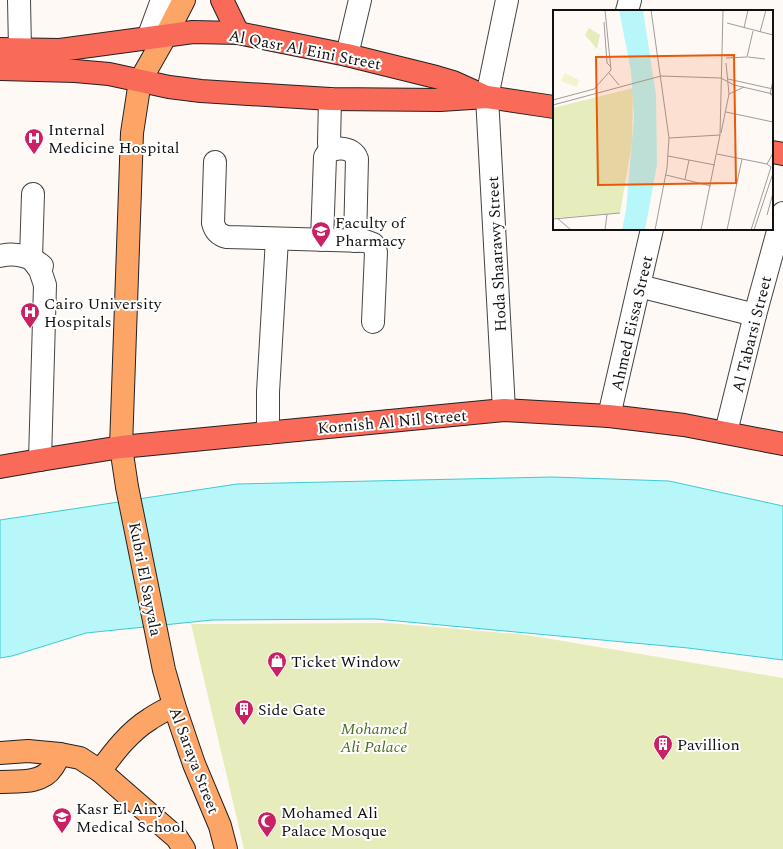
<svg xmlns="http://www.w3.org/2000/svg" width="783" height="849" font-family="Spectral,serif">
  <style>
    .green { fill: #e6ecbc }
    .water { fill: #b7f7f9; stroke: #3bccd3 }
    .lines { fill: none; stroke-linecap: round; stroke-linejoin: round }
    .minor-casing { stroke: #444; stroke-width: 24 }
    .major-casing { stroke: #222; stroke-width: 24 }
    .highway-casing { stroke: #222; stroke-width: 24 }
    .minor { stroke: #fff; stroke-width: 22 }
    .major { stroke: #fda467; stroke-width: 22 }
    .highway { stroke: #f96a58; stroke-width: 22 }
    .labels { text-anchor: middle; stroke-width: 4; stroke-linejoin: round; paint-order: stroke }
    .street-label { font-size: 16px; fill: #111; stroke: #fff }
    .poi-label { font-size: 16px; fill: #111; stroke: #fff; text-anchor: start }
    .park-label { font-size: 16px; font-style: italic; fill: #4a6d1d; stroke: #fff }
    .inset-road { fill: none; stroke: #a09c9a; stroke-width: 1 }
    .view { fill: #e8590c; fill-opacity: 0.15; stroke: #e8590c; stroke-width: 2 }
    .inset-edge { fill: none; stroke: #111; stroke-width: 2 }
  </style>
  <rect width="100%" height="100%" fill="#fff9f5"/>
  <path class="green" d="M389,623l138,12 256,43v171h-539l-53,-225z"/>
  <path class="water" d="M552,477l117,4 114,25v154l-95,-12 -312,-29 -164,1 -126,13 -74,23 -12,2v-138l237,-36z"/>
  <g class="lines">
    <g class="minor-casing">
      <g id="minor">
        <path d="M19,0l1,49"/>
        <path d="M627,11l3,-11"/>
        <path d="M148,38l14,-38"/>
        <path d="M347,55l13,-55"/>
        <path d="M330,99l-1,44 1,8"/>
        <path d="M215,162l-2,61c2,8 6,12 14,14l138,4 8,3 3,8 -3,70"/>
        <path d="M33,194l-2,64 9,12 5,15 -5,175"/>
        <path d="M322,240l3,-83c6,-12 28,-11 32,2l-2,82"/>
        <path d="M0,256c14,-4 31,0 42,10"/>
        <path d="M639,286l116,29"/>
        <path d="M504,410l-17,-313 20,-97"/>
        <path d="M609,416l43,-187"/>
        <path d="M726,432l29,-117 28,-102"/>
        <path d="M268,433v-41l9,-153"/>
      </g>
    </g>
    <g class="major-casing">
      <g id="major">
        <path d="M184,0l-18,35 -26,46 -8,52 -11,314 6,40 37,183 10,35 20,59 26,62 6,23"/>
        <path d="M0,753l28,-2 32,3 20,4 20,13 77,67 7,11"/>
        <path d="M100,771c14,-19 29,-39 50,-52 7,-5 16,-9 24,-14"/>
        <path d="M0,782c17,-1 42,2 52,-14 3,-4 5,-9 8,-14"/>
      </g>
    </g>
    <g class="highway-casing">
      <g id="highway">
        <path d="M222,0l16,33"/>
        <path d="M0,49l60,1 133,-18 45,1 109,22 89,22 17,5 31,14"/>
        <path d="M0,69l75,2 34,3 60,13 32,4 129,8 110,1 47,-3 67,10"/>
        <path d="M772,152l11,2"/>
        <path d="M0,467l40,-7 81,-13 383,-37 105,6 75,9 99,19"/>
      </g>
    </g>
    <use href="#minor" class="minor"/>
    <use href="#major" class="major"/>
    <use href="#highway" class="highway"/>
  </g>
  <defs>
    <g id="hospital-pin" transform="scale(1)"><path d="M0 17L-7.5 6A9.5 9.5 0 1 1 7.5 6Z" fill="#c92164" stroke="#fff"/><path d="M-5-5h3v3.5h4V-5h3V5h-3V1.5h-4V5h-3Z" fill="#fff"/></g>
    <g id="university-pin" transform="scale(1)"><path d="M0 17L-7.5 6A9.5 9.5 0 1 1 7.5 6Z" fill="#c92164" stroke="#fff"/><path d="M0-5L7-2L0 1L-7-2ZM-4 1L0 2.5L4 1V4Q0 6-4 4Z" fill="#fff"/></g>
    <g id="shop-pin" transform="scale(1)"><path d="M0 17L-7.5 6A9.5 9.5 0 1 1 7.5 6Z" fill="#c92164" stroke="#fff"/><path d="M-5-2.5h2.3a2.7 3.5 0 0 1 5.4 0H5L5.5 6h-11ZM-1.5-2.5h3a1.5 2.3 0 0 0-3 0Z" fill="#fff"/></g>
    <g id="building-pin" transform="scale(1)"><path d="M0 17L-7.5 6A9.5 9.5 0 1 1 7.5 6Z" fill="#c92164" stroke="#fff"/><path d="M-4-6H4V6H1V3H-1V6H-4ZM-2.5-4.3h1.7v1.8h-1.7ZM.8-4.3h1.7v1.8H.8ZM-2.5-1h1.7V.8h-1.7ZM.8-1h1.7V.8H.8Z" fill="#fff"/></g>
    <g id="mosque-pin" transform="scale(1)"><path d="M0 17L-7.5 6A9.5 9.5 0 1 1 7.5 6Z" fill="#c92164" stroke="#fff"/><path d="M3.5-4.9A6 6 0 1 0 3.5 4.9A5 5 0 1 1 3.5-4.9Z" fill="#fff"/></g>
  </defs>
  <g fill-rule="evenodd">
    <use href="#hospital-pin" x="34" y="138"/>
    <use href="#university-pin" x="321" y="231"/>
    <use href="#hospital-pin" x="30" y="312"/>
    <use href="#shop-pin" x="277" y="661"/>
    <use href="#building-pin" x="244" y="709"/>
    <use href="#building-pin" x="663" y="744"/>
    <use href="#university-pin" x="62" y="817"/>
    <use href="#mosque-pin" x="267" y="821"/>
  </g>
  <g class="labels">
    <g class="street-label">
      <text transform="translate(305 49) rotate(11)" y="6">Al Qasr Al Eini Street</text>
      <text transform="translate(496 254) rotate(-93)" y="6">Hoda Shaarawy Street</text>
      <text transform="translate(631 323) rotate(-77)" y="6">Ahmed Eissa Street</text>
      <text transform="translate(751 334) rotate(-76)" y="6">Al Tabarsi Street</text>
      <text transform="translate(392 421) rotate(-5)" y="6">Kornish Al Nil Street</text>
      <text transform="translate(146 579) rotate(79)" y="6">Kubri El Sayyala</text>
      <text transform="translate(195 760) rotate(69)" y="6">Al Saraya Street</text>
    </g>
    <g class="poi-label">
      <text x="48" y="135">Internal<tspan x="48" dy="18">Medicine Hospital</tspan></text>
      <text x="335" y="228">Faculty of<tspan x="335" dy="18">Pharmacy</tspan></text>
      <text x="44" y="309">Cairo University<tspan x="44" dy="18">Hospitals</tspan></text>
      <text x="291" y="667">Ticket Window</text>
      <text x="258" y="715">Side Gate</text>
      <text x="677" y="750">Pavillion</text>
      <text x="76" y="814">Kasr El Ainy<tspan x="76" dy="18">Medical School</tspan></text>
      <text x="281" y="818">Mohamed Ali<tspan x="281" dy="18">Palace Mosque</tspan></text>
    </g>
    <g class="park-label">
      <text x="374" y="734">Mohamed<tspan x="374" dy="18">Ali Palace</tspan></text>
    </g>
  </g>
  <g transform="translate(553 10)">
    <rect width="220" height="220" fill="#fff9f5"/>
    <path d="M36,18l11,7 -3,14 -12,-14zM80,78l-1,55 -12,70 -67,5v-110z" fill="#e6ecbc"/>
    <path d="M12,63l14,7 -2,7 -16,-6z" fill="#f3f3ce"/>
    <path d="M66,0h24l13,85 1,70 -12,65h-23l4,-20 8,-92 -3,-47z" fill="#b7f7f9"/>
    <path class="inset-road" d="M98,0l18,128 -2,30 -12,62M51,12l3,41 4,4M174,13l46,12M191,18l4,-18M207,22l6,-22M195,47l17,2M173,48l21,-1 6,-26M56,63l10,12M175,69l45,10M220,71l-3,13 3,2M176,84l15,-7M0,90l41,-11 17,-19 -6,-60M0,95l108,-29 60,2 13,7 39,9M173,102l47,10M168,123l8,-39 -3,-31M116,128l51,-3M164,144l50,10M115,146l47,9M113,165l45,11M132,169l4,-19M214,205l6,-22M4,208l14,12M0,209l67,-6M52,220l2,-16M148,220l19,-95 3,-125M174,220l15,-71M198,220l20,-63 -4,-3 6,-11M201,220l19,-57"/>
    <path class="view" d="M181,45l2,128 -138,2 -2,-128z"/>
    <rect width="220" height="220" class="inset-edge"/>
  </g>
</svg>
